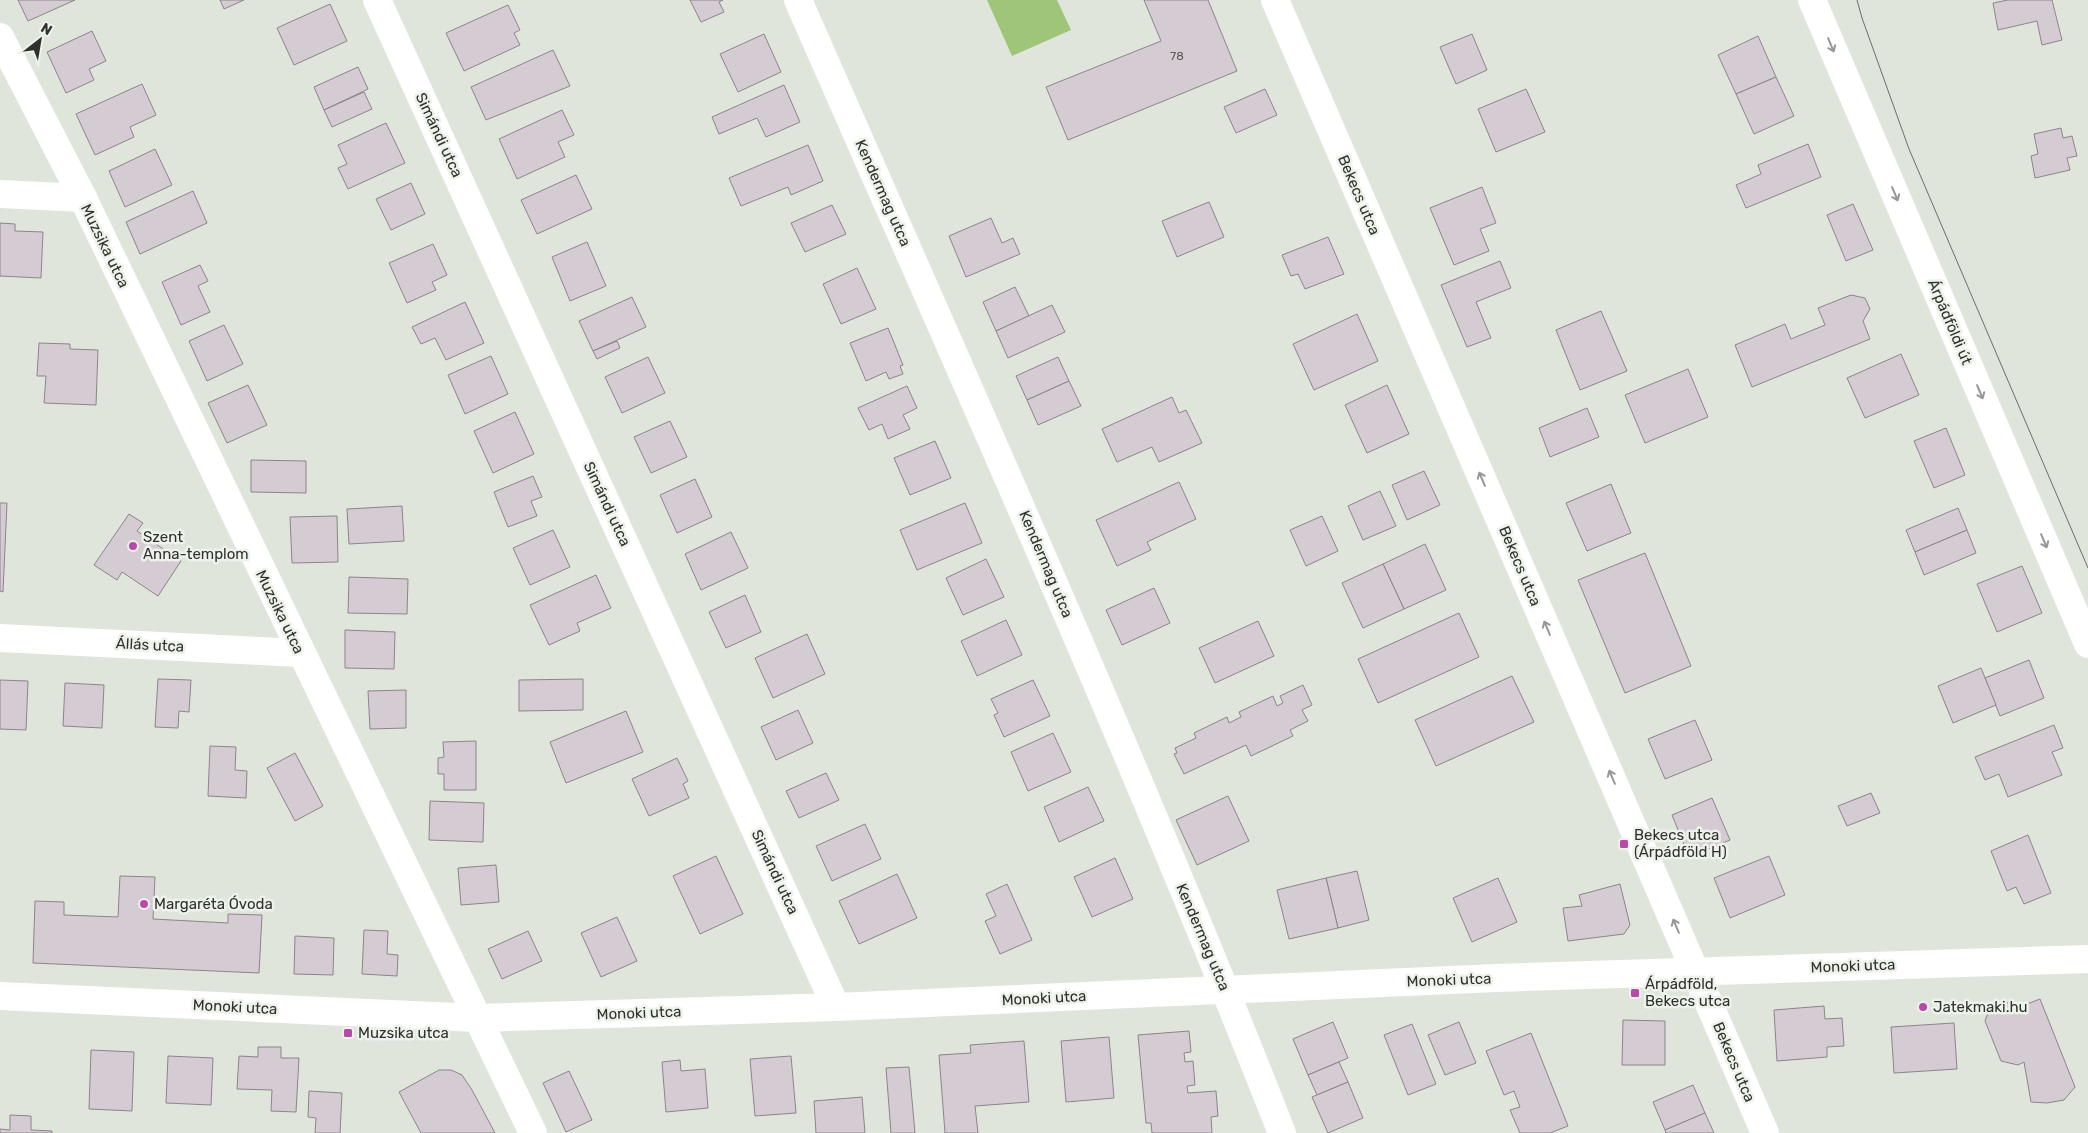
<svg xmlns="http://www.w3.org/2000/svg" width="2088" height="1133" font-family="Rubik,sans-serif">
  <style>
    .green { fill: #9ec578 }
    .building { fill: #d4ccd2; stroke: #8c848a }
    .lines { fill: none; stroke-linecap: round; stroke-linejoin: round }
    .minor { stroke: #fff; stroke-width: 28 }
    .tram { stroke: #6b6e69; stroke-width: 1 }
    .oneway { stroke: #979896 }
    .poi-dot { fill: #b849a7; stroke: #edf2ea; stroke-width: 2 }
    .labels { text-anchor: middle; stroke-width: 5; stroke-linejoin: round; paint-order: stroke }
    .number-label { font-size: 12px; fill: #585857 }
    .street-label { font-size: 15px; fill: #2f312e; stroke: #edf2ea }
    .poi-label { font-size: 15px; fill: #2f312e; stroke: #edf2ea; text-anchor: start }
  </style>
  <rect width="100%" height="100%" fill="#e0e5dc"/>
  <path class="green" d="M987,0h70l14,30 -59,26z"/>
  <g class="building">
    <path d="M18,0h57l-47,21z"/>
    <path d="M220,0h24l-20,9z"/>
    <path d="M690,0h33l-4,2 5,10 -23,10z"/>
    <path d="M1144,0h64l29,71 -169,69 -22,-53 115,-46z"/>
    <path d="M2008,0h44l10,40 -20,5 -5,-24 -39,9 -5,-27z"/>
    <path d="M330,4l17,37 -53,24 -17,-37z"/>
    <path d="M508,5l12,25 -6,3 6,12 -56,26 -18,-38z"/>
    <path d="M92,31l14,30 -17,8 5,11 -28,13 -19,-41z"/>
    <path d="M764,34l17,38 -43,20 -18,-38z"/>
    <path d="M1472,34l15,36 -31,14 -16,-37z"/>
    <path d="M1758,36l18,41 -40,17 -18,-39z"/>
    <path d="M553,50l17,36 -84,34 -15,-33z"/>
    <path d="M358,67l10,22 -44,21 -10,-23z"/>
    <path d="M1776,77l18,39 -40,18 -18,-40z"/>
    <path d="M142,84l14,31 -26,12 4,10 -39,18 -19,-41z"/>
    <path d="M784,85l16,37 -34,15 -9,-19 -38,16 -7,-17z"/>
    <path d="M1265,89l12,26 -41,18 -12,-26z"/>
    <path d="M1526,89l19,43 -49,20 -18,-43z"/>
    <path d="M364,92l8,17 -40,18 -8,-17z"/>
    <path d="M562,110l12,25 -16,7 7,15 -48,22 -18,-40z"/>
    <path d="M386,123l19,40 -57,26 -10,-21 9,-4 -9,-19z"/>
    <path d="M2061,128l2,10 9,-2 5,20 -10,2 3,12 -35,8 -4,-22 7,-2 -4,-20z"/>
    <path d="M1808,144l13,33 -75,31 -10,-23 25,-11 -3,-9z"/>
    <path d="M808,145l15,36 -32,14 -3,-8 -47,19 -12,-28z"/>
    <path d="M155,149l17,36 -47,22 -16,-36z"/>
    <path d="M576,175l16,34 -55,25 -16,-34z"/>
    <path d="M411,183l14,31 -34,16 -15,-31z"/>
    <path d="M1482,187l14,36 -16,6 9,22 -35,14 -24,-57z"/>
    <path d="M193,191l14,32 -67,31 -14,-32z"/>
    <path d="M1209,202l15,35 -47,20 -15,-36z"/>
    <path d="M1853,204l20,46 -27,11 -19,-46z"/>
    <path d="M832,205l14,29 -41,18 -14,-29z"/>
    <path d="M991,218l11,25 11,-5 7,16 -54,23 -17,-41z"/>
    <path d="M0,223l15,1v7l28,1 -2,46 -41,-2z"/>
    <path d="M1328,237l16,37 -39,15 -7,-15 -7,2 -9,-21z"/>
    <path d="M587,242l19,44 -36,15 -18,-44z"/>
    <path d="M433,244l14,31 -15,7 4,8 -29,13 -18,-40z"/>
    <path d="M1500,261l11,27 -35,14 15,36 -24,9 -26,-62z"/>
    <path d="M200,265l8,16 -10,5 12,26 -29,13 -19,-43z"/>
    <path d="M857,268l19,41 -35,15 -18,-40z"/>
    <path d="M1015,287l14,29 -33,15 -13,-29z"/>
    <path d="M1851,295l14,3 5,11 -7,12 7,18 -118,48 -17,-42 50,-21 6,15 34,-14 -7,-17z"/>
    <path d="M632,297l14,30 -53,24 -14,-30z"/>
    <path d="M465,302l19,41 -38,17 -11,-22 -14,6 -9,-17z"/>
    <path d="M1052,305l13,27 -57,26 -12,-27z"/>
    <path d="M1601,311l26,60 -47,19 -24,-60z"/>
    <path d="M1357,314l21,47 -64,29 -21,-46z"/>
    <path d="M224,325l19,39 -36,17 -18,-40z"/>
    <path d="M888,328l15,37 -3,1 3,8 -14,5 -3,-7 -20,9 -16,-38z"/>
    <path d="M617,341l3,7 -23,11 -4,-8z"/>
    <path d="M39,343l31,1v5l28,1 -2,55 -52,-2 2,-27h-9z"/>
    <path d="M1901,354l18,41 -54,23 -18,-40z"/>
    <path d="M491,356l17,38 -43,20 -17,-39z"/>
    <path d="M648,357l17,36 -43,20 -17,-36z"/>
    <path d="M1058,357l11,24 -42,19 -11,-24z"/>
    <path d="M1688,369l20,48 -63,26 -20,-48z"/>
    <path d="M1069,381l12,25 -43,19 -11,-25z"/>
    <path d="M248,385l19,40 -40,18 -19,-40z"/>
    <path d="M1387,385l22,49 -42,19 -22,-48z"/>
    <path d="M907,386l10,22 -14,7 7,14 -22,10 -6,-15 -13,6 -11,-22z"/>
    <path d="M1172,397l7,16 7,-3 16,33 -43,19 -7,-15 -35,15 -15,-33z"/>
    <path d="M1587,408l12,29 -49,20 -11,-29z"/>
    <path d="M515,412l19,42 -41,19 -19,-42z"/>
    <path d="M670,421l17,36 -36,16 -17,-36z"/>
    <path d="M1946,428l19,47 -31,13 -20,-47z"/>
    <path d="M935,441l16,37 -41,17 -16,-37z"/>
    <path d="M251,460l55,1v32l-55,-1z"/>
    <path d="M1424,471l16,34 -33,15 -15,-35z"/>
    <path d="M533,476l9,21 -11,4 6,15 -29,11 -14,-35z"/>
    <path d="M695,479l17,38 -35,16 -17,-38z"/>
    <path d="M1179,482l17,37 -49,23 4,8 -34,16 -21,-46z"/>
    <path d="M1611,484l20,49 -44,18 -21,-48z"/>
    <path d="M1380,491l16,35 -33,14 -15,-34z"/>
    <path d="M0,503h7l-4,89 -3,-1z"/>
    <path d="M965,503l17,40 -65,27 -17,-40z"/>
    <path d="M402,506l2,35 -55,3 -2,-35z"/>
    <path d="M1958,508l9,22 -52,22 -9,-22z"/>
    <path d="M129,514l14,9 -6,8 44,30 -23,35 -36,-24 -5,8 -23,-15z"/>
    <path d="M337,516l1,46 -46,1 -2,-46z"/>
    <path d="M1322,516l16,35 -32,15 -16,-36z"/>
    <path d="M553,530l17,37 -40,18 -17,-37z"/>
    <path d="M1967,530l9,23 -52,22 -9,-23z"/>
    <path d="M731,532l17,36 -47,22 -16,-36z"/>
    <path d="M1425,544l21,46 -42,19 -21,-45z"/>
    <path d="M1645,553l46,113 -66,27 -47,-113z"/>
    <path d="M986,559l18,38 -41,18 -17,-37z"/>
    <path d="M1383,564l21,45 -41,19 -21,-45z"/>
    <path d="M2022,566l20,47 -45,19 -20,-48z"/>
    <path d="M596,575l15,33 -34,15 3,8 -31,14 -19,-40z"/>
    <path d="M349,577l59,2 -1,35 -59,-1z"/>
    <path d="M1154,588l16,35 -48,22 -16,-35z"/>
    <path d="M745,595l16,37 -35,16 -17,-36z"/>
    <path d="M1459,613l20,44 -101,46 -20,-44z"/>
    <path d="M1006,620l16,35 -45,21 -16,-35z"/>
    <path d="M1258,621l16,35 -59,27 -16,-35z"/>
    <path d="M345,630l50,2 -1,37 -49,-1z"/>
    <path d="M807,634l18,40 -52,24 -18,-40z"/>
    <path d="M2029,660l15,38 -44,18 -15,-38z"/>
    <path d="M1981,668l15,37 -43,18 -15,-37z"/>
    <path d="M1512,676l22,46 -98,44 -21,-46z"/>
    <path d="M158,679l33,1 -2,32 -10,-1 -1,17 -23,-1z"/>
    <path d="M583,679v31l-64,1v-31z"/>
    <path d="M0,680l28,1 -2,49 -26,-1z"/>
    <path d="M1033,680l17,36 -46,21 -10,-22 4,-2 -7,-14z"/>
    <path d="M65,683l39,2 -2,43 -39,-2z"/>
    <path d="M1303,685l9,20 -10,5 6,11 -18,9 3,6 -42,20 -5,-11 -62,29 -10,-20 3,-1 -2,-5 21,-10 -2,-5 33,-16 2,6 12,-6 -2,-5 34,-16 4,10 6,-3 -3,-7z"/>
    <path d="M406,690v38l-36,1 -2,-38z"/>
    <path d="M798,710l15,33 -37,17 -15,-33z"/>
    <path d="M626,711l17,41 -77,31 -16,-41z"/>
    <path d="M1695,720l17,40 -47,19 -17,-40z"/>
    <path d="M2054,725l9,23 -11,4 10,23 -54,22 -9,-23 -14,6 -10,-23z"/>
    <path d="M1053,733l18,39 -43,19 -17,-39z"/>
    <path d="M476,741v49h-32v-16h-6v-16l6,-1 -1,-15z"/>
    <path d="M210,746l26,1 -1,23 12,1 -1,27 -38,-2z"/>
    <path d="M295,753l28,53 -28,15 -28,-53z"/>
    <path d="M677,758l11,23 -5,3 6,14 -40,18 -17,-37z"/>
    <path d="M826,773l13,27 -40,18 -13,-27z"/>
    <path d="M1088,787l16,34 -45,21 -15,-35z"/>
    <path d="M1871,793l9,20 -33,13 -9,-20z"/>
    <path d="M1228,796l21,45 -52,24 -21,-45z"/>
    <path d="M1712,798l18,42 -41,17 -17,-42z"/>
    <path d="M430,801l54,2 -1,39 -54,-2z"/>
    <path d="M865,824l16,35 -49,22 -16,-35z"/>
    <path d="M2028,835l23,58 -27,11 -8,-17 -9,4 -16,-40z"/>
    <path d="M716,856l27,58 -43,20 -27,-58z"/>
    <path d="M1769,856l16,39 -55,23 -16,-40z"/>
    <path d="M1115,858l18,41 -41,18 -18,-40z"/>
    <path d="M496,865l3,37 -38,3 -3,-37z"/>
    <path d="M1357,871l12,49 -31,8 -12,-50z"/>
    <path d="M897,874l20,44 -58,26 -20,-43z"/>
    <path d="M120,876l35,1 -2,42 75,4v-9l34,1 -3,58 -226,-10 2,-62 29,1v13l54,2z"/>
    <path d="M1326,878l12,50 -49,11 -12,-49z"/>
    <path d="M1498,878l19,44 -45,20 -19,-44z"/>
    <path d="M1007,884l25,56 -32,14 -15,-33 11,-5 -10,-22z"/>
    <path d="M1620,884l10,41 -6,9 -56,7 -5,-33 19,-2 -3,-11z"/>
    <path d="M617,917l20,44 -36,16 -20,-44z"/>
    <path d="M364,930l24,1 -1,23 11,1 -1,21 -35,-2z"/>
    <path d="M528,931l14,30 -40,18 -14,-30z"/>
    <path d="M295,936l39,2 -1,37 -39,-1z"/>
    <path d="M2040,999l35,88 -11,13 -17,3 -16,-1 -7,-40 -6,3 -17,-4 -16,-40 4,-11 14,-8 6,1 5,6z"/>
    <path d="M1824,1006l1,13 17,-1 2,28 -17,1v10l-50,4 -3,-51z"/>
    <path d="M1623,1020l42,1v44h-43z"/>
    <path d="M1333,1022l15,36 -40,17 -15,-36z"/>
    <path d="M1459,1022l17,41 -31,12 -17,-40z"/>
    <path d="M1954,1023l3,46 -63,4 -3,-46z"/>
    <path d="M1412,1024l24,60 -28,11 -24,-60z"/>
    <path d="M1189,1031l2,21 -7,1 1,9 8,-1 2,24 -8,1 1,7 28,-2 2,25 -7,1 1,16h-60l-1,-10h-5l-8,-88z"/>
    <path d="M1531,1033l37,93 -18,7h-30l-10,-23 10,-3 -6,-16 -10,4 -18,-44z"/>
    <path d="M1109,1037l5,61 -48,4 -5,-61z"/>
    <path d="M1024,1041l5,61 -54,4 3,27h-33l-6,-78 32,-2 -1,-8z"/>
    <path d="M258,1047h23v11h18l-3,54 -25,-1 1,-21 -35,-1 2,-33 19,1z"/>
    <path d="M91,1050l43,2 -2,59 -43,-2z"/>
    <path d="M168,1056l45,2 -2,47 -45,-2z"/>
    <path d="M791,1056l5,57 -41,3 -5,-57z"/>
    <path d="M680,1060l1,11 24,-2 3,39 -42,4 -4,-50z"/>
    <path d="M1339,1062l9,20 -31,13 -9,-20z"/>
    <path d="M909,1067l6,66h-24l-5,-65z"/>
    <path d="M439,1070h12l11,5 10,15 23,43h-74l-22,-41z"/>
    <path d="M569,1071l23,49 -26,12 -23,-49z"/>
    <path d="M1348,1082l15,36 -35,15 -16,-36z"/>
    <path d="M1693,1085l12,28 -40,17 -12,-28z"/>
    <path d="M309,1091l33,2 -2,40h-25l1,-15 -8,-1z"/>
    <path d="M862,1097l3,36h-49l-2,-32z"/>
    <path d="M1705,1113l9,20h-48l-1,-3z"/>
    <path d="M10,1115l21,1v14l21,1v2h-52v-4l10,1z"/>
  </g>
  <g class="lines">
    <g class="minor">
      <path d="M377,0l459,1007"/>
      <path d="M798,0c165,376 334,751 484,1133"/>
      <path d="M1275,0l490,1133"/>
      <path d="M1812,0l276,644"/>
      <path d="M0,37l83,161 450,935"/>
      <path d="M0,194l83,4"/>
      <path d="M0,638l300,15"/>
      <path d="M0,996l477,22 359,-11 660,-29 592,-19"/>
    </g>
    <path class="tram" d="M1857,0l5,18 47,131 179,419"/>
  </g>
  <defs><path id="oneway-shaft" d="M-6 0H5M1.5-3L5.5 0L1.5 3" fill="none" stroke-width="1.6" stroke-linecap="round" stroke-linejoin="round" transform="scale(1.25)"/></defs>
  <g class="oneway">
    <use href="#oneway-shaft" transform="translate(1831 45) rotate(67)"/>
    <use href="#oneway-shaft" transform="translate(1895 194) rotate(67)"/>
    <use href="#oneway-shaft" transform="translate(1980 392) rotate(67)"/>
    <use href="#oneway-shaft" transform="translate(1482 479) rotate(-113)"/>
    <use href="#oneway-shaft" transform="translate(2044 541) rotate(67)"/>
    <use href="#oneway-shaft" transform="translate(1547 628) rotate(-113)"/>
    <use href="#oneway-shaft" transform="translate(1612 777) rotate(-113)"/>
    <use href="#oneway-shaft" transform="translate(1676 926) rotate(-113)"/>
  </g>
  <g class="poi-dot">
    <circle cx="133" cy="546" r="5"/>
    <rect x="1619" y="839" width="10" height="10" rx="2.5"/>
    <circle cx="144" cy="904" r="5"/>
    <rect x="1630" y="988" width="10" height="10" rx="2.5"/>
    <circle cx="1923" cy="1007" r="5"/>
    <rect x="343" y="1028" width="10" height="10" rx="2.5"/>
  </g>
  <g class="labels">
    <g class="number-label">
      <text x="1177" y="60">78</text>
    </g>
    <g class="street-label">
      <text transform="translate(439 135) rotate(65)" y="5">Simándi utca</text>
      <text transform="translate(883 193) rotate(66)" y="5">Kendermag utca</text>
      <text transform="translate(1359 195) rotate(67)" y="5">Bekecs utca</text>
      <text transform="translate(105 246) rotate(64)" y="5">Muzsika utca</text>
      <text transform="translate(1950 322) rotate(67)" y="5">Árpádföldi út</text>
      <text transform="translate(607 504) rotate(65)" y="5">Simándi utca</text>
      <text transform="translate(1046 564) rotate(67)" y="5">Kendermag utca</text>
      <text transform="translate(1520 566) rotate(67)" y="5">Bekecs utca</text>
      <text transform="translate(280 612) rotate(64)" y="5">Muzsika utca</text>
      <text transform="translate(150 645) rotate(3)" y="5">Állás utca</text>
      <text transform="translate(775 872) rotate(65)" y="5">Simándi utca</text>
      <text transform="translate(1203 937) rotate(67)" y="5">Kendermag utca</text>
      <text transform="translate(1853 966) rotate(-2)" y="5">Monoki utca</text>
      <text transform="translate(1449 980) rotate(-2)" y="5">Monoki utca</text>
      <text transform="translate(1044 998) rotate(-3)" y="5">Monoki utca</text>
      <text transform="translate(235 1007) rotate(3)" y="5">Monoki utca</text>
      <text transform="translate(639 1013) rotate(-2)" y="5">Monoki utca</text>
      <text transform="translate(1734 1062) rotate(67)" y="5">Bekecs utca</text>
    </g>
    <g class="poi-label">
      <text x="143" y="542">Szent<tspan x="143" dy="17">Anna-templom</tspan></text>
      <text x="1634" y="840">Bekecs utca<tspan x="1634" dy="17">(Árpádföld H)</tspan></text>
      <text x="154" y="909">Margaréta Óvoda</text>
      <text x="1645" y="989">Árpádföld,<tspan x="1645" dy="17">Bekecs utca</tspan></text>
      <text x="1933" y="1012">Jatekmaki.hu</text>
      <text x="358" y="1038">Muzsika utca</text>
    </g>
  </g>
  <g transform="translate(40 40) rotate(31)" stroke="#edf2ea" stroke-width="4" paint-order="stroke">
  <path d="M0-4L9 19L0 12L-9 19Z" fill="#2f312e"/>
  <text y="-8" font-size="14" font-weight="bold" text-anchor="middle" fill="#2f312e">N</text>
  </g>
</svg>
